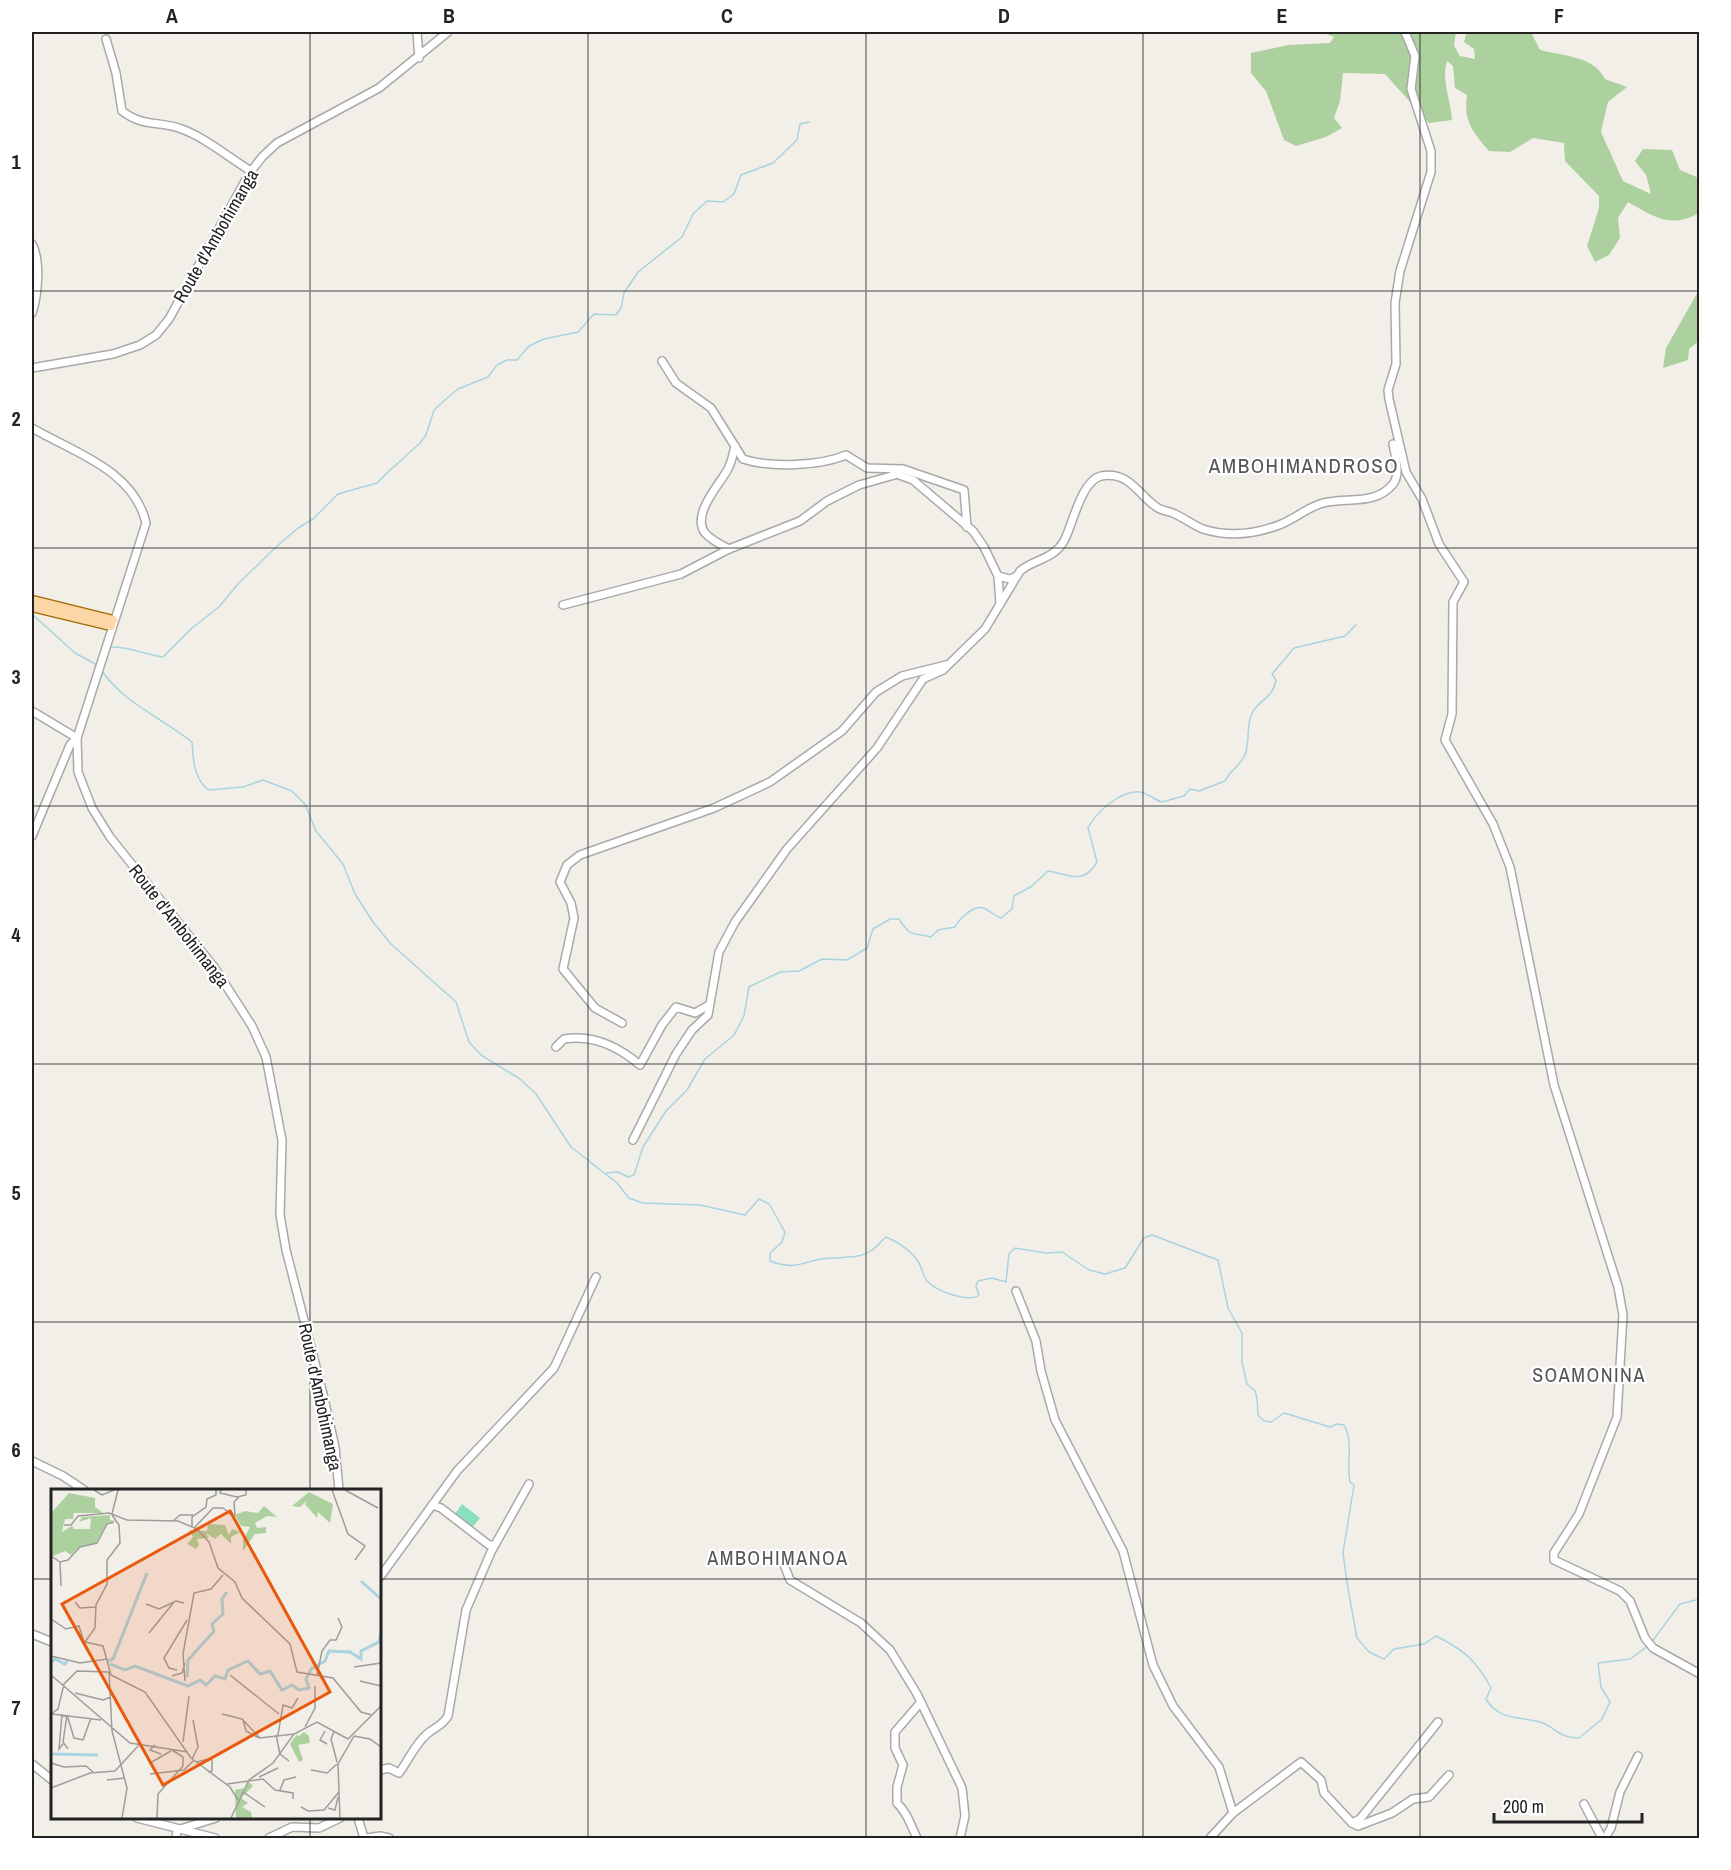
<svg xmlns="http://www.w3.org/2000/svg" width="1731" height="1870" font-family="'Archivo Narrow',sans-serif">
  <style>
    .forest { fill: #add19e }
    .pitch { fill: #88e0be }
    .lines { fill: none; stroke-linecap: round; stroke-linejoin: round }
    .stream { stroke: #aad3df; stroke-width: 1.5 }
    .minor-casing { stroke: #a9a9a9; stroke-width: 10 }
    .major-casing { stroke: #a06b00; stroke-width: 11 }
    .minor { stroke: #fff; stroke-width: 7 }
    .major { stroke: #fcd6a4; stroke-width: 8 }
    .grid { fill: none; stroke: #222; stroke-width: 1.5; stroke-opacity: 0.55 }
    .labels { text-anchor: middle; stroke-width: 4.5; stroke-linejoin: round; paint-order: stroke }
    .street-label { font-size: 18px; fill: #222; stroke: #fff }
    .neighbourhood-label { font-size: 20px; letter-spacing: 1.5px; fill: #555; stroke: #fff }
    .quarter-label { font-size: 21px; letter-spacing: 1.5px; fill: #555; stroke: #fff }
    .inset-river { fill: none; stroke: #aad3df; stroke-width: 3 }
    .inset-road { fill: none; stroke: #9f9d99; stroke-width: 1.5 }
    .view { fill: #e8590c; fill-opacity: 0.15; stroke: #e8590c; stroke-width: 3 }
    .inset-edge { fill: none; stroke: #222; stroke-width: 3 }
    .neatline { fill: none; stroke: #222; stroke-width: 2 }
    .grid-label { font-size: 20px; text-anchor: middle; font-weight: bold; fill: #222 }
  </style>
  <rect width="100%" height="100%" fill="#f2efe9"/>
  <g class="forest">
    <path d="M1321,32h135l-2,14 6,10 15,3 -1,-10 -10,-7 3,-10h27l1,2 4,-2h32l9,18c23,6 54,6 65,29l22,8 -19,15 -7,30 22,49 28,13 -5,-19 -11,-14 8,-12 29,1 8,20 19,8v35c-28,16 -45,4 -71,-11l-10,16 2,20 -11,17 -14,7 -8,-16 12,-38v-12l-34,-35 -1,-18 -31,-5 -23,14 -21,-1c-16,-19 -26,-30 -22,-56l-12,-7 -2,-22 -6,-5c-6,20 4,38 5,59l-23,3 -44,-49 -42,-1 -3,28 -6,17 8,10 -16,9 -30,9 -12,-6 -18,-49 -15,-18v-20l37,-8 42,-2 4,-6z"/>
    <path d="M1699,290v51l-10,8 -1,11 -25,8 3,-20z"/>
  </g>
  <path class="pitch" d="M462,1504l18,14 -8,10 -17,-14z"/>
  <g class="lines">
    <g class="stream">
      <path d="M32,614l43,39 22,12"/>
      <path d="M108,651l3,-4c17,-1 34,8 52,10l29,-29 27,-21 18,-22 39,-38 22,-19 15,-9 25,-25 39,-11 10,-10 32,-29 7,-9 8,-25 12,-11 12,-10 30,-12 9,-12 10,-5h10l12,-14 15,-7 34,-7 16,-18 22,1 5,-7 3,-15 14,-21 44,-35 11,-23 14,-13 16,1 11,-8 7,-19 32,-12 24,-23 3,-16 9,-2"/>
      <path d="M102,671c22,32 60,47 90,71 1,17 2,38 17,48l34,-3 20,-7 29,11 13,13 11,27 27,33 12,30 18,28 18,22 65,58 13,40 12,13 39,24 16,15 35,53 46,36 12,15 14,5 57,2 45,10 14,-16 10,5 16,28 -3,10 -12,11v8c29,11 35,-2 60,-3 14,-1 30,1 42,-8 5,-3 9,-9 14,-13 14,6 25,13 33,26 3,5 4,13 8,18 9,10 41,22 52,14l-3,-9 2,-5 14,-3 14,4 3,-28 6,-6 31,5 16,-1 27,18 16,4 20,-6 19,-30 8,-3 66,25 10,48 14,25v29l5,22 8,7 2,7 1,17 6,6 7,1 13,-9 46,14 7,-3 7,1c10,19 2,37 6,57l4,3 -11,68 4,30 10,55 12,14 15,7 10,-10 30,-5 12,-8c28,14 40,24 55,52l-5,11c14,22 31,17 54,23 17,5 15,15 39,16l23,-19 8,-17 -9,-15 -3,-24 32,-4 18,-13"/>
      <path d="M606,1173l12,-1 10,5 6,-2 9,-28 23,-36 21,-21 18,-31 29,-24 10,-19 5,-29 31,-15 19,-1 23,-12 25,1 20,-12 6,-19 17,-10h9c12,19 13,13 32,18l7,-7 17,-3c4,-8 18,-22 28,-19 6,2 12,8 18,10l11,-9 2,-13 18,-10 16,-15c21,3 35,15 49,-9l-9,-34c8,-16 33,-38 52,-36 7,1 15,8 22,10l22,-6 6,-7 9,2 26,-10c5,-11 15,-15 20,-26 5,-13 1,-29 7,-42 8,-15 20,-13 24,-33l-4,-6 22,-26 51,-12 11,-11"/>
      <path d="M1651,1643l29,-39 20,-5"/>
    </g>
    <g class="minor-casing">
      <g id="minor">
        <path d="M417,32l2,26"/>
        <path d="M1405,32l10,24 -4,33 20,62v21l-31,99 -5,32 1,61 -8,26 1,9 17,73 16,27 17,45 25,38 -11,20 -1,112 -7,26 48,84 17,43 44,218 64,202 5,28 -6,102 -38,97 -25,39v7l66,31 10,10 15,37 8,10 47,26"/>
        <path d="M106,39l10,34 6,38c21,16 35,10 57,17 26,9 49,29 72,43"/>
        <path d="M32,244c9,16 6,52 0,69"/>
        <path d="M662,361l14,22 35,25 32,51c27,9 77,7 103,-4l21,13 36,1 61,21 3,37"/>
        <path d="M32,368l81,-14 27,-9 16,-10 13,-16 80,-145 13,-17 15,-14 102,-55 69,-56"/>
        <path d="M32,428c41,24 102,42 114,95l-69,215 1,34 14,36 18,29 104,130 38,59 14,31 16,83 -2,75 6,35 37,144 12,53 4,43"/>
        <path d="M894,473l19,7 60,51 11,16 14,29 12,3 7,-3"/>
        <path d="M729,549c-8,-4 -18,-9 -24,-16 -14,-19 15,-49 23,-64 4,-8 5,-15 7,-23"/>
        <path d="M998,576l2,28"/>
        <path d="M563,605l118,-31 48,-25 71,-28 27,-20 32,-16 39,-11"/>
        <path d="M32,711l45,27 -7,7 -38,91"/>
        <path d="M622,1023l-27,-15 -32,-39 11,-51 -3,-15 -11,-21 7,-17 13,-10 134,-47 56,-26 72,-51 34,-39 26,-16 44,-11"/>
        <path d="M556,1047l8,-8c29,-5 55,8 76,26l22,-40 14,-18 19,6 14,-8"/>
        <path d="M633,1140l43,-86 16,-24 16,-15 11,-63 16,-30 52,-73 90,-101 46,-69 20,-9 42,-41 35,-58c14,-12 33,-11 44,-30 9,-17 17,-60 37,-65 28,-6 38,20 57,32 5,3 11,3 17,6 9,4 18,11 28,15 25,8 52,5 76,-4 14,-5 26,-16 41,-21 23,-8 55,3 73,-20 8,-10 2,-28 0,-40"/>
        <path d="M1016,1291l20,50 5,30 14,49 68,131 30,114 20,41 46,61 14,46"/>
        <path d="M32,1461l31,15 21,14"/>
        <path d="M432,1505l9,3 48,37h5"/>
        <path d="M783,1562l7,18 71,43 29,27 27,44 45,94 3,28 -5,22"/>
        <path d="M380,1577l77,-106 97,-103 42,-91"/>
        <path d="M32,1634l20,8"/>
        <path d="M32,1764l20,16"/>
        <path d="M380,1770l9,-2 10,5c9,-12 16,-29 28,-39 8,-7 15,-8 21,-18l18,-106 25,-58 38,-68"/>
        <path d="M1584,1804l18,34"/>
        <path d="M137,1818l78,20"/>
        <path d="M358,1818l6,20"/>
        <path d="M1352,1823l8,-4 78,-97"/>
        <path d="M176,1838l1,-8 39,-12"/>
        <path d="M269,1838l23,-11 27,1 21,-10"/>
        <path d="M367,1838l13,-2 9,2"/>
        <path d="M917,1838c-6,-12 -10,-26 -20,-35v-16l6,-22 -8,-17v-16l26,-30"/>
        <path d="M1210,1838l23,-25 68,-51 20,18 3,13 28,30 6,3 34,-13 21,-14 16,-2 20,-22"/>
        <path d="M1605,1838l6,-10 9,-36 18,-36"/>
      </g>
    </g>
    <g class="major-casing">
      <g id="major">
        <path d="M32,600l81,20"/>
        <path d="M32,607l79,19"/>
      </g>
    </g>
    <use href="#minor" class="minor"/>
    <use href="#major" class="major"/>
  </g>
  <path class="grid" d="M310,32v1458M588,32v1806M866,32v1806M1143,32v1806M1420,32v1806M32,291h1668M32,548h1668M32,806h1668M32,1064h1668M32,1322h1668M32,1579h20M380,1579h1320M310,1818v20"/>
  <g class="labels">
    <g class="street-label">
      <text transform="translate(216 236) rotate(-60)" y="6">Route d'Ambohimanga</text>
      <text transform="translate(179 926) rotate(52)" y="6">Route d'Ambohimanga</text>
      <text transform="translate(320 1397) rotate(78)" y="6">Route d'Ambohimanga</text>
    </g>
    <g class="neighbourhood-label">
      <text x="1589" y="1382">SOAMONINA</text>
      <text x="778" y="1565">AMBOHIMANOA</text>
    </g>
    <g class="quarter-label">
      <text x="1304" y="473">AMBOHIMANDROSO</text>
    </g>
  </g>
  <g transform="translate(51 1489)">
    <rect width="330" height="330" fill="#f2efe9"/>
    <path d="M258,3l24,12 -3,19 -12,-11 -1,6 -12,-14 2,-4 -7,7 -8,-1zM18,4l26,5v9l8,6h-29l-1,6h-8l-3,13 10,-6 2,3h16l1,-11 -12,4 3,-5 28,-2v5l5,1 -8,2 -11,20 -17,4 -8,8 -6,-4 -12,5h-2v-53l1,9zM213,17l13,11 -10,-1 -12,7 2,5 9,-1v6l-11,1 -12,17v-11l7,-13 -9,-1 -6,-11 10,-4 13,2zM157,35l17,1 4,10 3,-6 8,3 -9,5v7l-10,-10 -6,5 -9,-6 3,5 -12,1 2,6 -3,4 -9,-5 6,-7 -4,-7 18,1zM253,243l5,4 1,7 -12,2 5,15 -4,2 -9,-18 7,-10 1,3zM198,293l4,4 -12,12 7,5 -6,4 9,5 1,6h-16l-1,-28 10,-2z" fill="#add19e"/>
    <path class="inset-river" d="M310,92l20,18M57,172l5,-2 34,-86M0,173l4,-3 10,5 2,-3M59,175l15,6 10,-4 53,20 12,-6 6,5 9,-9 10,3 3,-9 20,-9 12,13 10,-3 12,19 10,-5 7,5 10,-2 -3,-9 5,-10 14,-8 4,-10 21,1 11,7v-8l18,-9 2,-10M136,188l1,-17 26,-29 -2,-7 11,-10 -1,-15 5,-7M0,265l47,1"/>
    <path class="inset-road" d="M43,1l8,5 12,-5M170,1l-1,3 17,4 9,-2v-5M281,1l16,44 17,12 -10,14M294,1l33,18M61,25l6,-24M184,27l-1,-14 6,-6M122,32l7,-6h13M13,36h7l7,-9 31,-3 18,7 51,1 19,8 12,13 9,26 17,14 7,16 48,46 7,28 36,6 28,34 11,3M141,37v-9l14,-10 1,-8 9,-4v-5M144,38l18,-19h10l11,9M0,67l9,6 8,-2 12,-13 17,-4 10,-19 7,-2M9,73l1,24M24,113l5,6 16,-1M95,115l13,5 17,-8 8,2M0,130l15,10 13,-3 5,16M98,144l25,-31M34,153l18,4 8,29 34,17 46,66 39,29 8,13M34,153l10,-14 1,-23 11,-21v-24l13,-17 -1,-18 -7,-10M0,167l29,7 27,-4M303,178l27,-4M126,181l-8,-2 -5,-10 23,-38M0,186l79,68 58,9M179,186l49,39M266,186l5,-24 8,-11h6l6,-13 -4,-9M121,187l10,-3 3,-10M134,192l-2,-27 11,-61 17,-4 12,-14M309,192l21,5M24,204l28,7 8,-3M0,225l7,-5 6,-25 13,-13 32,1 3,59 15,57 -5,30M1,225l49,6M11,225l-3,35 4,-5M171,225l20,5 18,19 34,-4M16,226l7,23 9,2 8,-22M16,226l-4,27 5,7M192,231l3,11 13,7M254,238l10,-19v-22M274,242l-5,9 7,4M283,243l-3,7 6,23M225,246l4,19 9,7M227,246l5,-30 9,3 6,-10M303,247l16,3 11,8M132,253l6,-46M104,256l-5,5 11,4M141,270l6,-12 -5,-27M146,273l15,-4v13l-4,1M0,274l13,4 22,-1 7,6M99,274l21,-12M260,281l16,3 10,-9M99,285l34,-4 10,-10M208,288l19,-9M56,291l18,-2M176,295l36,-5 12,11 18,3v6M0,299l39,-15 25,-2 24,-26M229,301l4,-10 12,-3M192,303l22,15M0,310v19M250,318l7,4 16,-1 15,-18M277,319l7,2 3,-13M106,329l1,-24 25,-28v-9l-11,-7M180,329l18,-38 24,-17 21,-29 23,-12 31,17 33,-33M289,329l-2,-54 16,-28"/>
    <path class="view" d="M179,22l100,181 -167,93 -101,-181z"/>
    <rect width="330" height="330" class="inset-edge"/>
  </g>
  <rect width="1731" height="1870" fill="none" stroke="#ffffff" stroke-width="66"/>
  <path d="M1494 1813v9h148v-9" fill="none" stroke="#222222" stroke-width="3"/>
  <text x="1503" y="1813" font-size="18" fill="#222222" stroke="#ffffff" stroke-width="4.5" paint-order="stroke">200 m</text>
  <rect x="33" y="33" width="1665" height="1804" class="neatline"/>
  <g class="grid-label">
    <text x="172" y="23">A</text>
    <text x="449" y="23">B</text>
    <text x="727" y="23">C</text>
    <text x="1004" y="23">D</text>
    <text x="1282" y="23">E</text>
    <text x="1559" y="23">F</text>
    <text x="16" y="169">1</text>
    <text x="16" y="426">2</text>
    <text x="16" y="684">3</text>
    <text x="16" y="942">4</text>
    <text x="16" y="1200">5</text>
    <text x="16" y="1457">6</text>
    <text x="16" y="1715">7</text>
  </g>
</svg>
